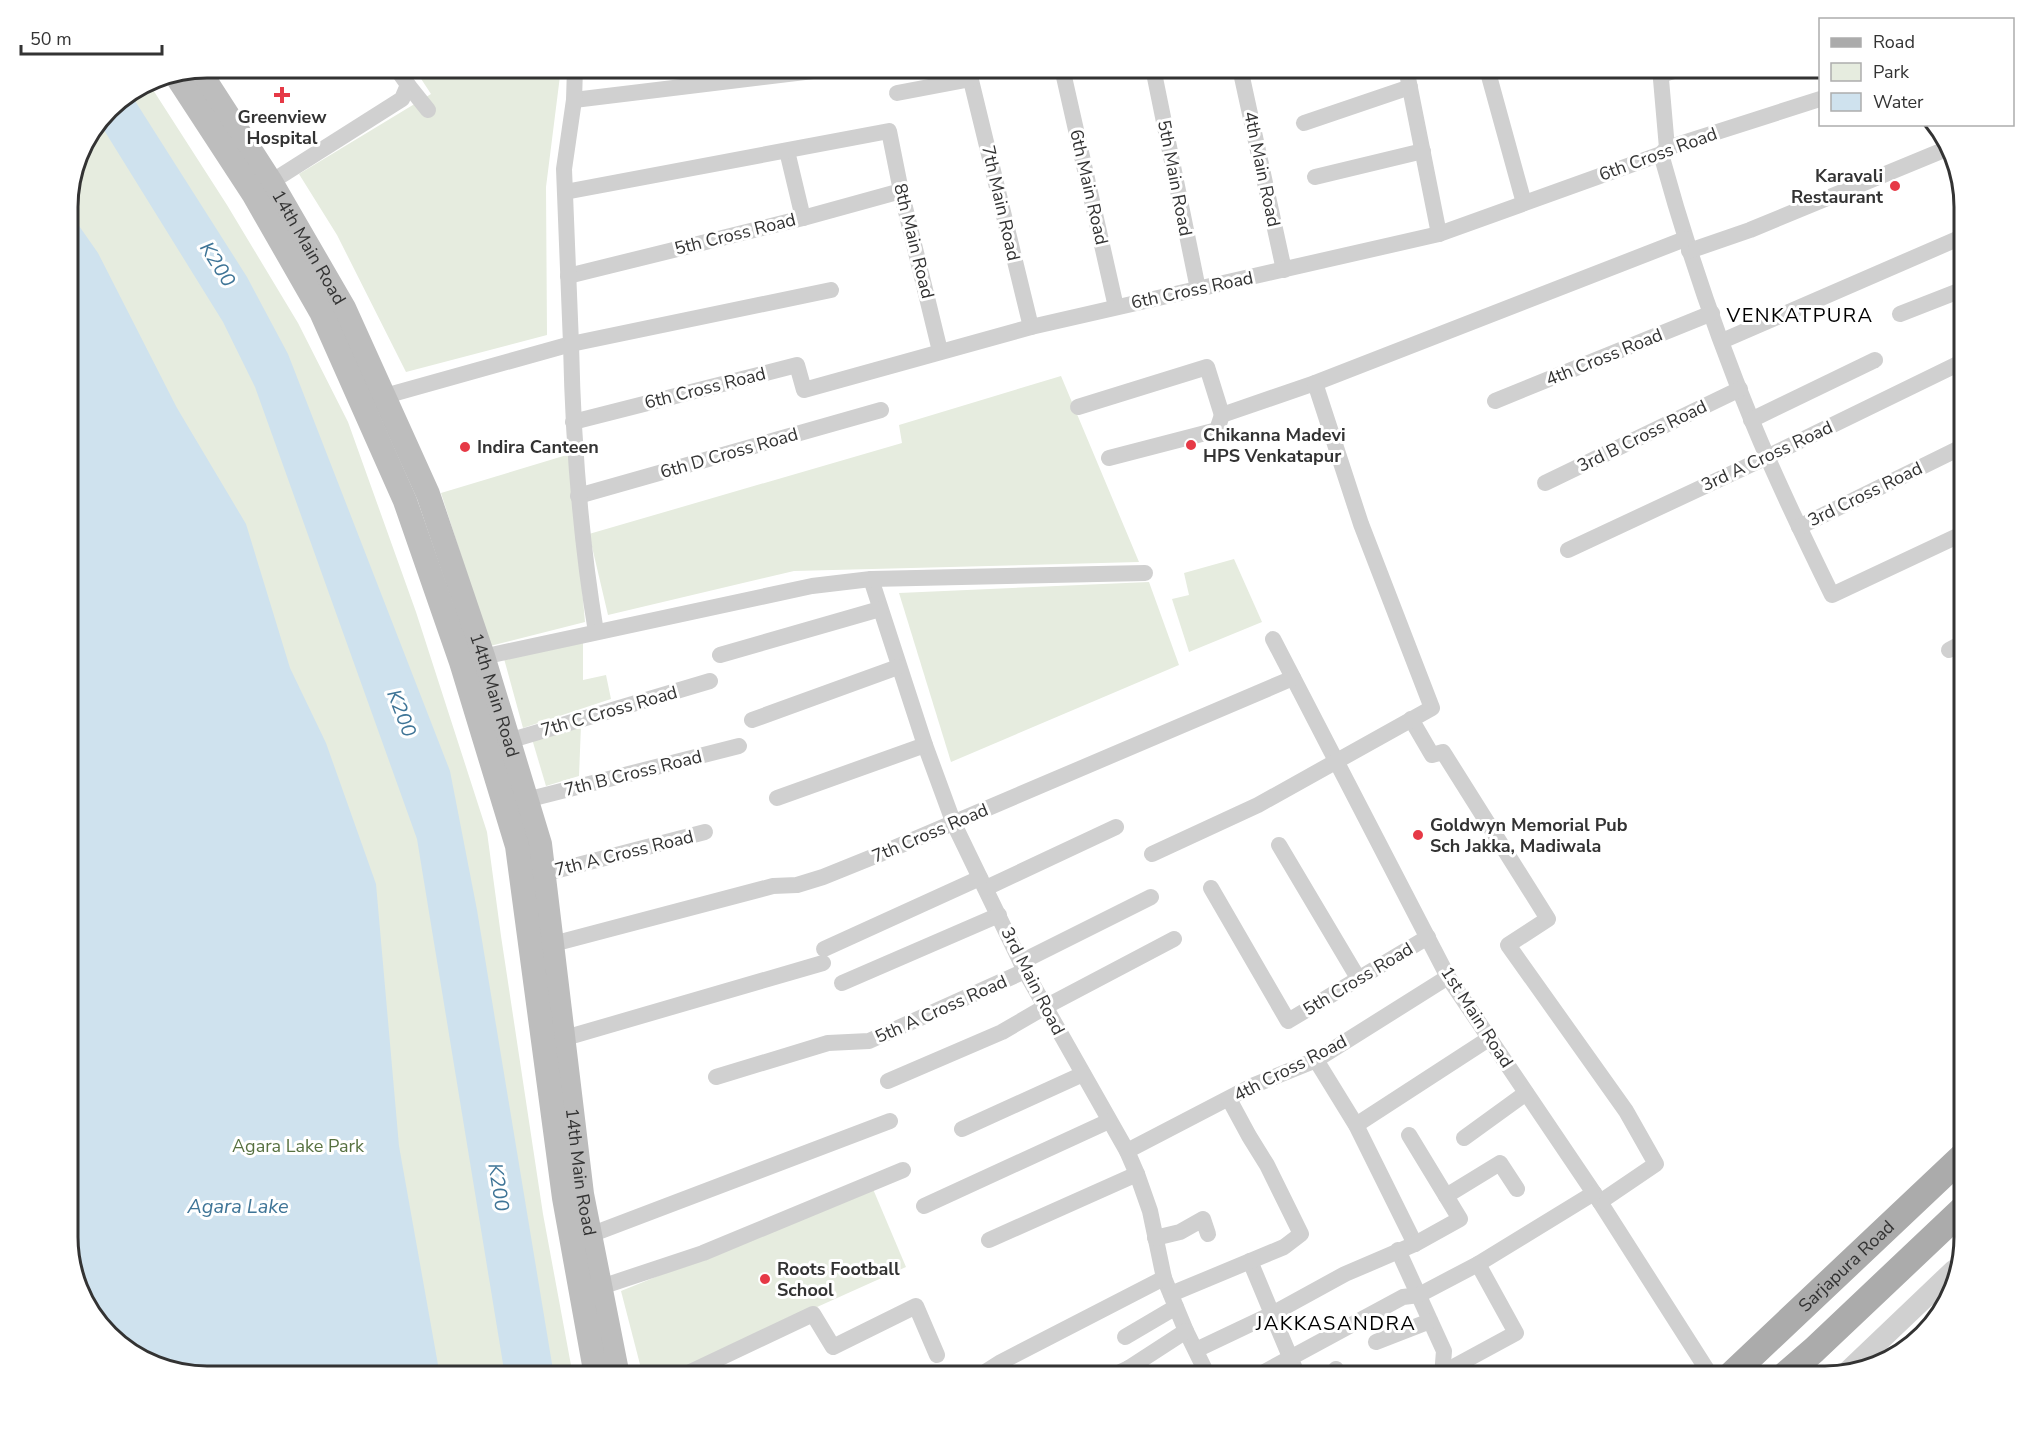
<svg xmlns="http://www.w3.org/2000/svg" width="2032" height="1444" font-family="'Nunito Sans',sans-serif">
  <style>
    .green { fill: #e6ecdf }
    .water { fill: #cfe2ee }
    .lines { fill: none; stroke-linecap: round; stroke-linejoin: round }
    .minor { stroke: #d0d0d0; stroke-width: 16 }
    .tertiary { stroke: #d0d0d0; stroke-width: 21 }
    .secondary { stroke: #bdbdbd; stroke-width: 24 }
    .primary { stroke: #ababab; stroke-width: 27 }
    .poi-dot { fill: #e63946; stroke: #fff; stroke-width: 2 }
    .labels { text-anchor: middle; stroke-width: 6; stroke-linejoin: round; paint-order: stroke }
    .poi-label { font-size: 18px; font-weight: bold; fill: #333; stroke: #fff; text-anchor: start }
    .street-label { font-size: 18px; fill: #333; stroke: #fff }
    .park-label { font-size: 18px; fill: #56703f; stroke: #fff }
    .water-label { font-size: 20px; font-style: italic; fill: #3f7597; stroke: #fff }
    .neighbourhood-label { font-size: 20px; letter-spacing: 1.5px; fill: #000; stroke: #fff }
    .rim { fill: none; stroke: #333; stroke-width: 3 }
  </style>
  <rect width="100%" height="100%" fill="#fff"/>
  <g class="green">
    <path d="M414,68h147l-15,119 1,148 -141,37 -69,-137 -38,-61 132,-80z"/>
    <path d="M148,82l79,123 71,118 50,99 68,190 71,220 14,104 42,278 30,162h-367l-84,-28 -40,-49 -14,-53v-1049l14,-52 33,-43z"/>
    <path d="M1061,376l78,186 -345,9 -186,44 -19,-81 313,-91 -3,-18z"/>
    <path d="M570,454l15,168 -95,24 -49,-153z"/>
    <path d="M1234,559l28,63 -73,30 -17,-53 17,-4 -5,-22z"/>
    <path d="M1149,582l30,83 -228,97 -52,-169z"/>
    <path d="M583,643v37l23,-5 5,24 -88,29 -20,-73z"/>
    <path d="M581,725l-2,51 -33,10 -14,-47z"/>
    <path d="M873,1189l33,78 -242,109h-21l-22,-85z"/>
  </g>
  <g class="water">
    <path d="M130,93l117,184 41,77 162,417 27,139 77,466h-49l-88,-537 -162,-452 -32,-65 -124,-200 16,-20z"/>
    <path d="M68,210l30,43 79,155 69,116 44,144 36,75 50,141 23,262 41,230h-234l-84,-28 -40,-49 -14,-53z"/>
  </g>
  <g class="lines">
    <g class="minor">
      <path d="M968,68l63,259"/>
      <path d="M1062,68l54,239"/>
      <path d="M1153,68l45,221"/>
      <path d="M1240,68l44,202"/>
      <path d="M1406,68l33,166"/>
      <path d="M1660,68l7,80"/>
      <path d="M1660,75l24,-7"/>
      <path d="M1489,76l35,127"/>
      <path d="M408,85l20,25"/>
      <path d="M897,93l74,-14"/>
      <path d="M574,100l264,-32"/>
      <path d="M1304,123l106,-36"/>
      <path d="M787,151l16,67"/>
      <path d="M1661,154c25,91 55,180 91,267 24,59 52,117 80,174l132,-62"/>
      <path d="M1315,177l108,-26"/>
      <path d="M271,182l131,-83 6,-14 -12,-17"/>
      <path d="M565,192l324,-61 12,60 39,160"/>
      <path d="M1689,251l61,-21 201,-83"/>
      <path d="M568,276l235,-58 98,-27"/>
      <path d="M1900,314l64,-25"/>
      <path d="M1722,341l242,-105"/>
      <path d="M385,396l186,-52 -7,-175 10,-69 1,-32"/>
      <path d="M1495,401l217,-88"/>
      <path d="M1078,407l129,-40 15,48"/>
      <path d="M1751,420l124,-60"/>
      <path d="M573,422l224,-57 7,25 227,-63 408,-93 222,-80 6,-6 153,-49"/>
      <path d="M1109,458l108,-28 5,-15 93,-32"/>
      <path d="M1545,483l195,-94"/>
      <path d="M578,496l303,-86"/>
      <path d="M1799,527l165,-81"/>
      <path d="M1568,550l199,-93 197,-96"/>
      <path d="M871,579l54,166 29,79 71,147 102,180 10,23 13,37 14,67 22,53 22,45"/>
      <path d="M596,632c-16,-96 -23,-191 -25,-288l260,-54"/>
      <path d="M1273,639l175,338 152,225 111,174"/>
      <path d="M1949,650l15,-8"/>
      <path d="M720,655l160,-46"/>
      <path d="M473,659l339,-73 59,-7 274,-6"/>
      <path d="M1411,719l21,36 11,-3 105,167 -40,26 118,166 30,53 -56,38"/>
      <path d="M752,720l146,-53"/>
      <path d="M508,741l202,-60"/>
      <path d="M777,798l148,-53"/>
      <path d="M526,800l213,-54"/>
      <path d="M1279,845l79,133"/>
      <path d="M1152,854l106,-49 174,-97 -71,-184 -46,-141 370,-144"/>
      <path d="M543,874l162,-42"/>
      <path d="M986,888l130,-61"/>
      <path d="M1211,888l77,133 140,-84"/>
      <path d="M553,944l220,-58 24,-1 26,-8 57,-23 413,-176"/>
      <path d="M824,949l156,-71"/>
      <path d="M1021,962l130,-65"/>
      <path d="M842,983l157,-68"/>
      <path d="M565,1038l258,-75"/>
      <path d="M1316,1060l40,65 59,119"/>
      <path d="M716,1077l112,-34 41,-2 156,-70"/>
      <path d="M888,1081l114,-49 43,-25 129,-68"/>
      <path d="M1356,1125l134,-87"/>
      <path d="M962,1129l121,-55"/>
      <path d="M1464,1138l62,-45"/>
      <path d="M1127,1151l125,-65 64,-26 132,-83"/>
      <path d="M1446,1196l54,-33 17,26"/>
      <path d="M924,1206l185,-85"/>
      <path d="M590,1235l300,-114"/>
      <path d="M1155,1238l25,-6 23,-13 5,15"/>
      <path d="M989,1240l148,-66"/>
      <path d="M1398,1250l46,101 -2,25"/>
      <path d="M1250,1261l48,115"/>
      <path d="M601,1287l102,-34 200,-83"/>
      <path d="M1171,1294l113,-47 17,-13 -34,-69 -18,-29 -20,-37"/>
      <path d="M1125,1337l51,-30"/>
      <path d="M1376,1342l54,-21"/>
      <path d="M1196,1350l76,-36 73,-40 70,-30 45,-25 -51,-84"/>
      <path d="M1336,1369l4,7"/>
      <path d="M682,1376l131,-62 20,33 83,-41 21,49"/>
      <path d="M979,1376l22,-14 163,-84"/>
      <path d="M1112,1376l17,-8"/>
      <path d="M1132,1376l-3,-8 57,-37"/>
      <path d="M1257,1376l146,-79 16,-2 59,-31 116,-71"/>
      <path d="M1442,1376l15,-11 59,-32 -38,-69"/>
    </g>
    <path class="tertiary" d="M1848,1371l106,-101"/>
    <g class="secondary">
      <path id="s1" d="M198,69l73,113 73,126 84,186 55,162 57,188 42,350 36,182"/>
      <path d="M175,74l79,121 67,117 84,189 56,161 56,184 47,352 32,178"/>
    </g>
    <g class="primary">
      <path id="s2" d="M1730,1376l234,-221"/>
      <path d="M1784,1376l30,-26 150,-142"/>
    </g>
  </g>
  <g class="poi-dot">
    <path d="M279 86h6v6h6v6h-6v6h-6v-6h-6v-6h6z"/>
    <circle cx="1895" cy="186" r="6"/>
    <circle cx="1191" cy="445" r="6"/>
    <circle cx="465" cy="447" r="6"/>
    <circle cx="1418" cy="835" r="6"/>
    <circle cx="765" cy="1279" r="6"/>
  </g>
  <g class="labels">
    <g class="poi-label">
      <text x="282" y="123" text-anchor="middle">Greenview<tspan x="282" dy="21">Hospital</tspan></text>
      <text x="1883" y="182" text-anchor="end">Karavali<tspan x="1883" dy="21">Restaurant</tspan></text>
      <text x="1203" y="441">Chikanna Madevi<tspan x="1203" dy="21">HPS Venkatapur</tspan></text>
      <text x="477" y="453">Indira Canteen</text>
      <text x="1430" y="831">Goldwyn Memorial Pub<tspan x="1430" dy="21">Sch Jakka, Madiwala</tspan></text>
      <text x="777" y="1275">Roots Football<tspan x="777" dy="21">School</tspan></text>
    </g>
    <g class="street-label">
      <text transform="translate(1658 154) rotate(-20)" y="6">6th Cross Road</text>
      <text transform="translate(1262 169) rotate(78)" y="6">4th Main Road</text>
      <text transform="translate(1175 178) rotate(79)" y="6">5th Main Road</text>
      <text transform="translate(1089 187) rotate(77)" y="6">6th Main Road</text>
      <text transform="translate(1001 203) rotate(77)" y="6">7th Main Road</text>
      <text transform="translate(735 234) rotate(-14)" y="6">5th Cross Road</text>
      <text transform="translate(914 241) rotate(76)" y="6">8th Main Road</text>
      <text dy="6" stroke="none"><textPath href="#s1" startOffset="210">14th Main Road</textPath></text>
      <text transform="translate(1192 290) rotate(-12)" y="6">6th Cross Road</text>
      <text transform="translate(1604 357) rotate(-22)" y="6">4th Cross Road</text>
      <text transform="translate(705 388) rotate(-14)" y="6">6th Cross Road</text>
      <text transform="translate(1642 436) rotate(-26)" y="6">3rd B Cross Road</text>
      <text transform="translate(729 453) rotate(-16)" y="6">6th D Cross Road</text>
      <text transform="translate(1767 456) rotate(-25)" y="6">3rd A Cross Road</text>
      <text transform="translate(1865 494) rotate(-26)" y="6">3rd Cross Road</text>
      <text dy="6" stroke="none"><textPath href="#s1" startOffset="696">14th Main Road</textPath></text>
      <text transform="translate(609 711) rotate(-16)" y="6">7th C Cross Road</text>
      <text transform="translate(633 773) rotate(-14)" y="6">7th B Cross Road</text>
      <text transform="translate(930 833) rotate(-23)" y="6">7th Cross Road</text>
      <text transform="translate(624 853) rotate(-14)" y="6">7th A Cross Road</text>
      <text transform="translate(1358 979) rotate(-31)" y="6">5th Cross Road</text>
      <text transform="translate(1033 981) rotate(63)" y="6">3rd Main Road</text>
      <text transform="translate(941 1009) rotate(-24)" y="6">5th A Cross Road</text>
      <text transform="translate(1477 1017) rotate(57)" y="6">1st Main Road</text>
      <text transform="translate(1290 1068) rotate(-27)" y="6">4th Cross Road</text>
      <text dy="6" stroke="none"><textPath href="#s1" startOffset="1182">14th Main Road</textPath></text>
      <text dy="6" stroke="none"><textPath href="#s2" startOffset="160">Sarjapura Road</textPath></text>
    </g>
    <g class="park-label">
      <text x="298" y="1152">Agara Lake Park</text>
    </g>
    <g class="water-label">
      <text transform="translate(218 264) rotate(58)" y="7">K200</text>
      <text transform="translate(402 713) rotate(69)" y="7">K200</text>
      <text transform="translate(499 1187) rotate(81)" y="7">K200</text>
      <text x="238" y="1213">Agara Lake</text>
    </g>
    <g class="neighbourhood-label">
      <text x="1800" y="322">VENKATPURA</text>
      <text x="1336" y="1330">JAKKASANDRA</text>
    </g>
  </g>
  <path d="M0 0H2032V1444H0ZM207 78H1825A129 129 0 0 1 1954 207V1237A129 129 0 0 1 1825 1366H207A129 129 0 0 1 78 1237V207A129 129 0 0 1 207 78Z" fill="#fff" fill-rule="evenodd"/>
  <path class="rim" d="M207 78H1825A129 129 0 0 1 1954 207V1237A129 129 0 0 1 1825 1366H207A129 129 0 0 1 78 1237V207A129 129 0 0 1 207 78Z"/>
  <rect x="1819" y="18" width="195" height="108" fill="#ffffff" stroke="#adadad" stroke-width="1.5"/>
  <rect x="1831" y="38" width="30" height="9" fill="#ababab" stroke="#adadad" stroke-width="1.5"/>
  <text x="1873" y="48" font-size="18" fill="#333333">Road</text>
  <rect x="1831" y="63" width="30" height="18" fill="#e6ecdf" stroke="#adadad" stroke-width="1.5"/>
  <text x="1873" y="78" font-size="18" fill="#333333">Park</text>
  <rect x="1831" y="93" width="30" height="18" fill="#cfe2ee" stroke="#adadad" stroke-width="1.5"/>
  <text x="1873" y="108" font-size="18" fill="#333333">Water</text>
  <path d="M21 45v9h141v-9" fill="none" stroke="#333333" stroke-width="3"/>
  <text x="30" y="45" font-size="18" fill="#333333" stroke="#ffffff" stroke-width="4.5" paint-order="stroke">50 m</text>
</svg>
